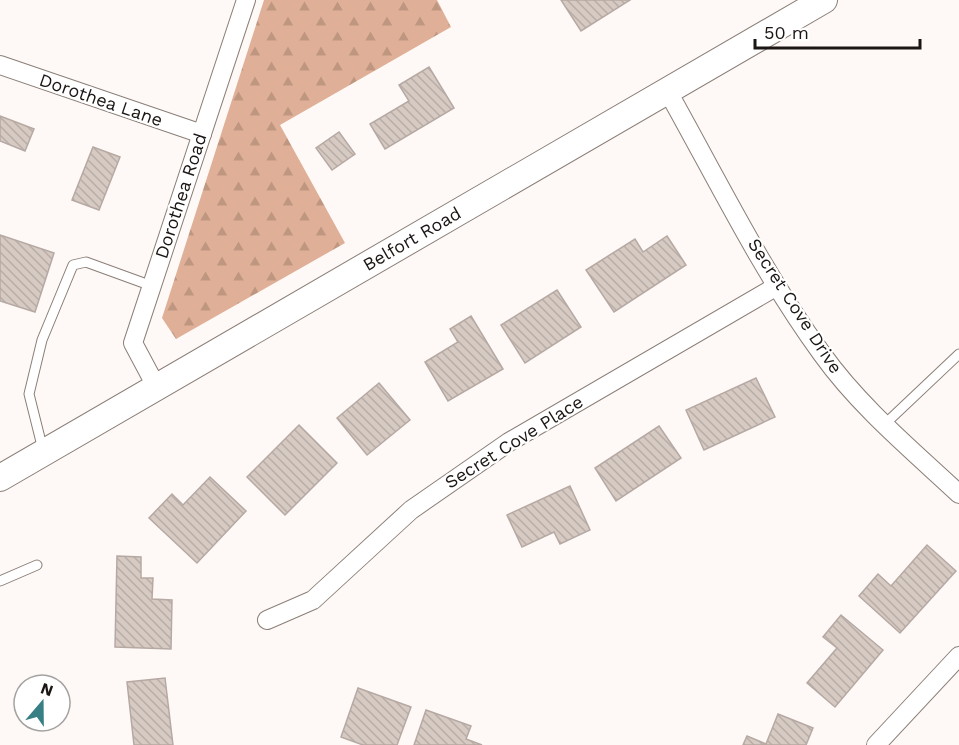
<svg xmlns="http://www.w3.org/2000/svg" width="959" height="745" font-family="'Work Sans',sans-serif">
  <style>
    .forest { fill: url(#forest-firs) }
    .building { fill: url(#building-back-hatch); stroke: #b6a9a3; stroke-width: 1.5 }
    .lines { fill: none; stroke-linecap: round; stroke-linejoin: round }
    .lane-casing { stroke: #8b7f78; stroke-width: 11 }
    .street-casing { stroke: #8b7f78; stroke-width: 20 }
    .secondary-casing { stroke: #8b7f78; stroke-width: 28 }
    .lane { stroke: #fff; stroke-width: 9 }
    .street { stroke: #fff; stroke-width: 18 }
    .secondary { stroke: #fff; stroke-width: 26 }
    .labels { text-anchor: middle; stroke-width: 4.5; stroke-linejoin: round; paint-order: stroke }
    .street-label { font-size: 18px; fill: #1b1614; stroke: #fff }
  </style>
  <defs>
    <pattern id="forest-firs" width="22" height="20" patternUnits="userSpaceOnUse" patternTransform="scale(1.5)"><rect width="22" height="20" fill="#dfb097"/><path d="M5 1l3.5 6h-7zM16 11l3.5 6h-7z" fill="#bf9781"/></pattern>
    <pattern id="building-back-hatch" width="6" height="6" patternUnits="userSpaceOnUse" patternTransform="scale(1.5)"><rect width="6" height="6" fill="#d7cac3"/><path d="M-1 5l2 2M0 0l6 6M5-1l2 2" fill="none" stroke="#b8ada7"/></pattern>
  </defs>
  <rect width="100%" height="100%" fill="#fef9f6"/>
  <path class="forest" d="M264,0h173l14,27 -171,98 65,118 -169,96 -14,-21z"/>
  <g class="building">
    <path d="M561,0h69l-49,31z"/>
    <path d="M429,67l25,41 -69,41 -15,-25 39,-23 -10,-16z"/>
    <path d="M0,116l34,13 -9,22 -25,-10z"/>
    <path d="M339,132l16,22 -23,16 -16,-22z"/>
    <path d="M93,147l27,10 -21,53 -27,-10z"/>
    <path d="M0,235l54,18 -19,59 -35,-11z"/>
    <path d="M667,236l19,29 -72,47 -28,-42 49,-31 8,13z"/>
    <path d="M557,290l24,37 -56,36 -24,-38z"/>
    <path d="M471,316l32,53 -55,32 -23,-39 33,-20 -8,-13z"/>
    <path d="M756,378l19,39 -71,33 -18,-40z"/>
    <path d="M379,383l31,37 -43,35 -30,-37z"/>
    <path d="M299,425l38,38 -52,52 -38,-38z"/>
    <path d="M659,426l22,32 -65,43 -21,-33z"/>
    <path d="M210,477l36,34 -49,52 -48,-45 23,-24 11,11z"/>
    <path d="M570,486l20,44 -30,14 -6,-12 -32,15 -15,-32z"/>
    <path d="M927,545l29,26 -56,62 -41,-37 19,-22 13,12z"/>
    <path d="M117,556l24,1v21h12l-1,21 20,1 -1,49 -56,-2z"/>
    <path d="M841,615l42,35 -48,57 -28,-24 30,-35 -14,-11z"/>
    <path d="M165,678l8,67h-39l-7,-63z"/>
    <path d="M358,688l53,19 -14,38h-34l-22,-8z"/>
    <path d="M426,710l45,16 -5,13 16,6h-68z"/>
    <path d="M778,714l35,14 -7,17h-63l4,-9 19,8z"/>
  </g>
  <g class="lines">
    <g class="lane-casing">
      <g id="lane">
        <path d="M885,424l74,-70"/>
        <path d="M43,450l-14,-56 13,-54 31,-75 13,-3 66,24"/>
        <path d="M0,581l37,-16"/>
      </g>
    </g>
    <g class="street-casing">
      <g id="street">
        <path d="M0,65l202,69"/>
        <path d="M667,90c50,89 95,182 155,264 38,53 90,96 137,140"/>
        <path d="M157,388l-24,-45 113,-343"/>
        <path d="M267,620l46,-20 98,-90 98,-68 268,-156"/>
        <path d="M876,745l83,-89"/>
      </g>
    </g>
    <g class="secondary-casing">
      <path id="secondary" d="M0,478l824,-478"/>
    </g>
    <use href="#lane" class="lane"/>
    <use href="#street" class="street"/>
    <use href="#secondary" class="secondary"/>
  </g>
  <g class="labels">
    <g class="street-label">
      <text transform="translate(101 100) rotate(19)" y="6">Dorothea Lane</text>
      <text transform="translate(181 196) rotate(-72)" y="6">Dorothea Road</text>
      <text transform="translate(412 239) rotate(-30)" y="6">Belfort Road</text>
      <text transform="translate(795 306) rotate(57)" y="6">Secret Cove Drive</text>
      <text transform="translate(514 442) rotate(-32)" y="6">Secret Cove Place</text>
    </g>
  </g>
  <g transform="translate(42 703) rotate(20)"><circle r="28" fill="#ffffff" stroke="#a4a2a1" stroke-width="1.5"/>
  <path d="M0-4.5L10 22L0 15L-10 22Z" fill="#377f85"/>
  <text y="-9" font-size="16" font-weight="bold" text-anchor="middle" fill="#1b1614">N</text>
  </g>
  <path d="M755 39v9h165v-9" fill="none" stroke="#1b1614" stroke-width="3"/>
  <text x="764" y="39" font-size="18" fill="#1b1614" stroke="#ffffff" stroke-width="4.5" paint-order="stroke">50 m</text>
</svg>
